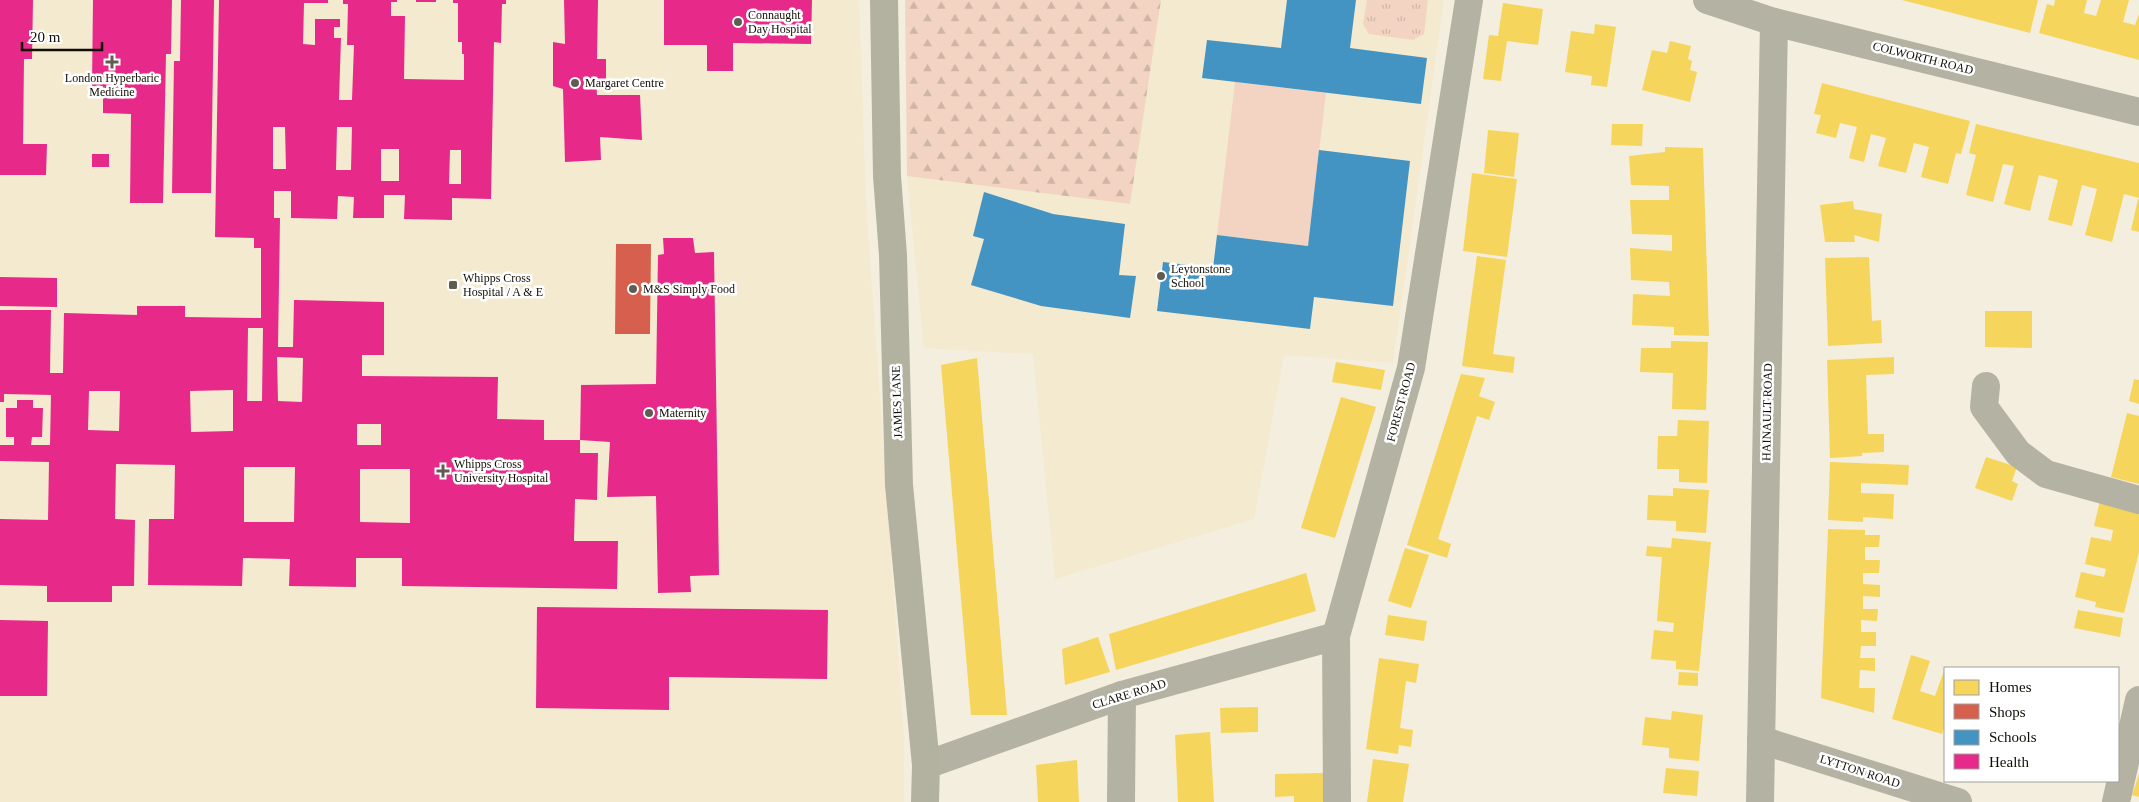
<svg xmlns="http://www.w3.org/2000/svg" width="2139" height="802" font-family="Georgia,serif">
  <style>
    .built { fill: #f4eacf }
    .grass { fill: url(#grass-tufts) }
    .forest { fill: url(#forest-firs) }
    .pitch { fill: #f3d4c2 }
    .homes { fill: #f6d55c }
    .shops { fill: #d6604d }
    .schools { fill: #4393c3 }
    .health { fill: #e7298a; fill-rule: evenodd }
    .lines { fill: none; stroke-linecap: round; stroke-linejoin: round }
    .street { stroke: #b4b2a3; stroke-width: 28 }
    .secondary { stroke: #b3b2a1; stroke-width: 28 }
    .poi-dot { fill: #605c51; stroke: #fff; stroke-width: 2 }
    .labels { text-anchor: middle; stroke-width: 5; stroke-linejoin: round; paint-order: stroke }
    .poi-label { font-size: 12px; fill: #110e05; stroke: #fff; text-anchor: start }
    .street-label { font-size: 12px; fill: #110e05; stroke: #fff }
  </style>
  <defs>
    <pattern id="grass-tufts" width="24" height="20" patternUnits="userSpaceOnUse" patternTransform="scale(1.25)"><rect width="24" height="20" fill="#f3d4c2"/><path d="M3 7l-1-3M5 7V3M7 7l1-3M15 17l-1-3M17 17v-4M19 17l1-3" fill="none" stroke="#cfb5a5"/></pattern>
    <pattern id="forest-firs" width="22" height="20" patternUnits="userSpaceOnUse" patternTransform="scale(1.25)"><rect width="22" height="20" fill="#f3d4c2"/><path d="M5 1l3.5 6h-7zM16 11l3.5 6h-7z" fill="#cfb5a5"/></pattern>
  </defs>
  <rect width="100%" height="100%" fill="#f4eede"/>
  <g class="built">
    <path d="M0,0h859l7,203 38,535v64h-904z"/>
    <path d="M1161,0h283l-51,363 -109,-8 -30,164 -199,60 -22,-225 -109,-6 -17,-172 222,28z"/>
  </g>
  <path class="grass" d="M1367,0h61l-4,34 -11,6 -44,-6 -6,-10z"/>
  <path class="forest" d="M905,0h256l-31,204 -223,-28z"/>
  <path class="pitch" d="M1235,82l91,11 -18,153 -91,-11z"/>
  <g class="homes">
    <path d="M1902,0h136l-8,33z"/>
    <path d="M2055,0h32l-3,13 12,3 5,-16h28l-6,22 12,3 4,-11v46l-100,-27 8,-29 7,2z"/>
    <path d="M1503,3l40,6 -5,36 -31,-4 -6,40 -18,-2 6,-44 9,1z"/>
    <path d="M1595,24l21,3 -9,60 -16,-2 1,-9 -27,-4 6,-41 23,3z"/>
    <path d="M1670,41l21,5 -3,13 4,2 -2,9 7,2 -7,30 -48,-12 10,-40 15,3z"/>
    <path d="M1822,83l148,38 -9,33 -5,-1 -8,31 -27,-7 8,-30 -15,-4 -8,30 -28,-7 8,-28 -15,-4 -7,28 -15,-4 8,-31 -17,-4 -4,15 -20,-5 5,-18 -7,-1z"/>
    <path d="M1612,124h31l-1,22 -31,-1z"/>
    <path d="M1976,124l163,39v35l-15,-4 -12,48 -27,-7 12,-46 -15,-4 -10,41 -24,-6 10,-40 -19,-5 -9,36 -26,-7 10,-38 -11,-2 -10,38 -27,-7 10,-40 -7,-2z"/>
    <path d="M1488,130l31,3 -5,44 -30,-4z"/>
    <path d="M1665,147l38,1 6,188 -35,-1v-8l-42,-2 1,-31 37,2 -1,-14 -38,-2 -1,-32 42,3v-16l-40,-1 -2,-34h39v-14l-38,-1 -2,-29 36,-4z"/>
    <path d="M1472,173l45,6 -10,78 -44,-6z"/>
    <path d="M2138,199h1v33l-8,-2z"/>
    <path d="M1853,201l1,8 28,5 -3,28 -25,-7 1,7h-30l-5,-37z"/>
    <path d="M1477,256l29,4 -13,94 22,3 -2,16 -51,-7z"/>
    <path d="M1869,257l3,64 9,-1 1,23 -54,3 -3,-88z"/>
    <path d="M1985,311h47v37l-47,-1z"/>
    <path d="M1671,341l37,1 -2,68 -34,-1 1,-36 -33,-1 1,-24h30z"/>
    <path d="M1894,357v17l-28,1 2,59h16v18l-22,1v3l-32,2 -3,-98z"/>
    <path d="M977,358l30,357h-36l-30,-350z"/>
    <path d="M1336,362l49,8 -4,20 -49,-8z"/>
    <path d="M1461,374l24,4 -6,18 16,6 -6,18 -12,-4 -39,123 13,5 -4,14 -40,-13z"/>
    <path d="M2134,379l5,1v24l-10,-3z"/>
    <path d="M1341,397l35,10 -41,131 -34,-10z"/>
    <path d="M2127,413l12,3v68l-28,-7z"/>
    <path d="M1678,420l31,1 -2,62 -28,-1v-13h-22l1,-33h19z"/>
    <path d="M1986,457l31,10 -5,14 6,3 -6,17 -37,-13z"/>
    <path d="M1830,462l79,3 -1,20 -47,-2v10l33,1 -1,25 -30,-2v5l-35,-2z"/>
    <path d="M1673,488l36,2 -3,43 -30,-2v-10l-29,-1 1,-25 25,1z"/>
    <path d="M2100,501l39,4v47l-15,61 -29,-6 1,-5 -21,-5 6,-25 23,5 2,-8 -21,-5 6,-27 20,4 2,-11 -19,-4z"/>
    <path d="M1828,529l37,1v5h15l-1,12h-14v13h15l-1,13h-16v11l17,1v12l-17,-1v13h15l-1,12 -16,-1v12h15v14h-15l-1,12h15v13l-15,-1 -1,18h16l-1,25 -53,-15z"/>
    <path d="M1672,538l39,4 -12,129 -23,-2v-8l-25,-2 3,-29 19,2 1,-9 -17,-2 5,-64 -16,-1 1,-10 24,2z"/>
    <path d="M1405,548l24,7 -18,53 -23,-7z"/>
    <path d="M1306,573l10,38 -200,59 -7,-36z"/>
    <path d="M2078,610l45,8 -3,19 -46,-9z"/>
    <path d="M1388,615l39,6 -3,20 -39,-6z"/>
    <path d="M1098,637l12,35 -45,13 -3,-36z"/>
    <path d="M1911,655l19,6 -10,30 15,5 10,-28v57l-3,9 -50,-15z"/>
    <path d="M1379,658l40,6 -3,19 -10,-2 -6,47 13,2 -2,17 -12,-2 -1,9 -32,-5z"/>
    <path d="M1679,672l19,1v13l-20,-1z"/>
    <path d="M1258,707v25l-37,1 -1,-25z"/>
    <path d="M1672,711l31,4 -4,46 -30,-3v-10l-27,-3 3,-28 26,3z"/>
    <path d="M1210,732l4,70h-36l-3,-67z"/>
    <path d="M1373,759l36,5 -6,38h-36z"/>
    <path d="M1077,760l2,42h-41l-2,-37z"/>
    <path d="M1666,768l33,3 -2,25 -34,-3z"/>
    <path d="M1323,773l1,29h-30v-6l-19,1v-23z"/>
    <path d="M2139,774v23l-7,-2z"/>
  </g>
  <path class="shops" d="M616,244h35l-1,90h-35z"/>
  <g class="schools">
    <path d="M1287,0h69l-6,48 77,10 -6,46 -219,-26 5,-38 74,8z"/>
    <path d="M1319,150l91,11 -17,145 -79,-9 -4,32 -153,-18 6,-49 50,6 4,-33 91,11z"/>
    <path d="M984,192l69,22 72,10 -6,51 17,1 -6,42 -89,-12 -70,-21 13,-46 -11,-3z"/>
  </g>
  <g class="health">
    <path d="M0,0h33l-1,59h-8l-1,85h24l-1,31h-46z"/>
    <path d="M93,0h79l-1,54h-5l-3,149h-33l1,-89 -28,-1v-27h-11z"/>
    <path d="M181,0h33l-3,193h-39l2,-132h6z"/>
    <path d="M219,0h109v3h-24l-1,41 12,1v-26h25v8h-6v11h7l-2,62h13l2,-55h-7l1,-41h-5v-4h54v2h-6v14h14l-1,63 60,1v-26h-2v-12h-4v-39h-5v-3h53v4h-4l-1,39 -7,-1 -3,157 -39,-1v22l-48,-1 1,-24h-21v23h-31l1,-21 -16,-1 -1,23 -46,-1v-27h-17v27h6l-2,129h15l1,-47 90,2v53h-22v21l136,1 -1,42 47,1v20h36l1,-55 75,-1 2,-129 6,-1 -1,-16h30l2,15 19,-1 5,323 -29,1 1,16 -33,1 -2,-97 -49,1 3,-55 -30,-2v13h18l-1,47 -22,-1 -1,42h44l-1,48 -215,-3v-28h-46v29l-67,-1 1,-27 -47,-1 -1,28 -94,-1 1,-66h25l1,-54 -59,-1 -1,55 20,1 -1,66h-22v16h-65v-16l-47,-1v-66l48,1 1,-58 -49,-1v-16h14v-8h-8v-29h11v-8h16v8h10l-1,29h-10l-1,8h19l1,-50 -47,-1v8h-4v-92h51l-1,63h13l1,-60 73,2v-9h48v11l76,1v-70h-7v-10l-39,-1zM273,127h12l1,42h-13zM337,127h15l-1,43h-15zM381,149h18v32h-18zM450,150h11v34h-12zM248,328h15l-1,73h-15zM277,357l26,1 -1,44 -24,-1zM233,390v41l-42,1 -1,-41zM89,391h31l-1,40 -31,-1zM357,424h24v21h-24zM244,467h51l-1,55h-50zM360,469h50v54l-50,-1z"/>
    <rect x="416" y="0" width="20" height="2"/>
    <path d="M564,0h34l-1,59h9v21h-10l1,15h43l2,45 -42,-3 1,23 -36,2 -2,-73 -10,-3v-44l12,2z"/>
    <path d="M664,0h148l-1,44 -78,-1v28h-26v-26h-43z"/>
    <rect x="92" y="154" width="17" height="13"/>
    <path d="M0,277l57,1v29l-57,-1z"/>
    <path d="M537,607l291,3 -1,69 -158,-2v33l-133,-2z"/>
    <path d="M0,620l48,1 -1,75h-47z"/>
  </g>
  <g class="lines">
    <g class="street">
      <path d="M1707,0l67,22 365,90"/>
      <path d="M1986,386l-2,21 34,46 28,21 93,26"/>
      <path d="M1761,740l197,62"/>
      <path d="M926,765l196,-70 214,-59"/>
      <path d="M1121,802l1,-107"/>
      <path d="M1337,802l-1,-166 75,-268 58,-368"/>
      <path d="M1760,802l14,-780"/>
      <path d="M2116,802l23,-102"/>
    </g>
    <path class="secondary" d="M884,0l3,176 6,79 6,230 27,280 -1,37"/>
  </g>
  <g class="poi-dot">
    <circle cx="738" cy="22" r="5"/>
    <path d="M109.5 54.5h5v5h5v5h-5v5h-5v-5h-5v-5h5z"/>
    <circle cx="575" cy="83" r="5"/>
    <circle cx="1161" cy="276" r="5"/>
    <rect x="448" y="280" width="10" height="10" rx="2.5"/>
    <circle cx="633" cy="289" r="5"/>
    <circle cx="649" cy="413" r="5"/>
    <path d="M440.5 463.5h5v5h5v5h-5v5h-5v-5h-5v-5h5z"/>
  </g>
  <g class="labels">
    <g class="poi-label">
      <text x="748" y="19">Connaught<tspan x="748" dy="14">Day Hospital</tspan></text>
      <text x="112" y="82" text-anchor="middle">London Hyperbaric<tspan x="112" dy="14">Medicine</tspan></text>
      <text x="585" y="87">Margaret Centre</text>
      <text x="1171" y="273">Leytonstone<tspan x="1171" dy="14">School</tspan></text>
      <text x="463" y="282">Whipps Cross<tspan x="463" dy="14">Hospital / A &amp; E</tspan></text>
      <text x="643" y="293">M&amp;S Simply Food</text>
      <text x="659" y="417">Maternity</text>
      <text x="454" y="468">Whipps Cross<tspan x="454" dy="14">University Hospital</tspan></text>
    </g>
    <g class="street-label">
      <text transform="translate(1923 58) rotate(14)" y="4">COLWORTH ROAD</text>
      <text transform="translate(897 402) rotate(-92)" y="4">JAMES LANE</text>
      <text transform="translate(1401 402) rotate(-75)" y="4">FOREST ROAD</text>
      <text transform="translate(1767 412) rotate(-89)" y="4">HAINAULT ROAD</text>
      <text transform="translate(1129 694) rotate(-17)" y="4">CLARE ROAD</text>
      <text transform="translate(1860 771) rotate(18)" y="4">LYTTON ROAD</text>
    </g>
  </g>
  <rect x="1944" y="667" width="175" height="115" fill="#ffffff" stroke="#a09f9b"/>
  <rect x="1954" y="680" width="25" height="15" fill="#f6d55c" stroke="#a09f9b"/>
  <text x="1989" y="692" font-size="15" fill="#110e05">Homes</text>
  <rect x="1954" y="704" width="25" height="15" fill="#d6604d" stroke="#a09f9b"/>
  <text x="1989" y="717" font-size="15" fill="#110e05">Shops</text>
  <rect x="1954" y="730" width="25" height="15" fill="#4393c3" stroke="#a09f9b"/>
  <text x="1989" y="742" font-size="15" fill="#110e05">Schools</text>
  <rect x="1954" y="754" width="25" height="15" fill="#e7298a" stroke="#a09f9b"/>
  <text x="1989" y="767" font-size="15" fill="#110e05">Health</text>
  <path d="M22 42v8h80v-8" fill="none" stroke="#110e05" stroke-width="2.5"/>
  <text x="30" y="42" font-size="15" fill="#110e05" stroke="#ffffff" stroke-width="4" paint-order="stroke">20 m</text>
</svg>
